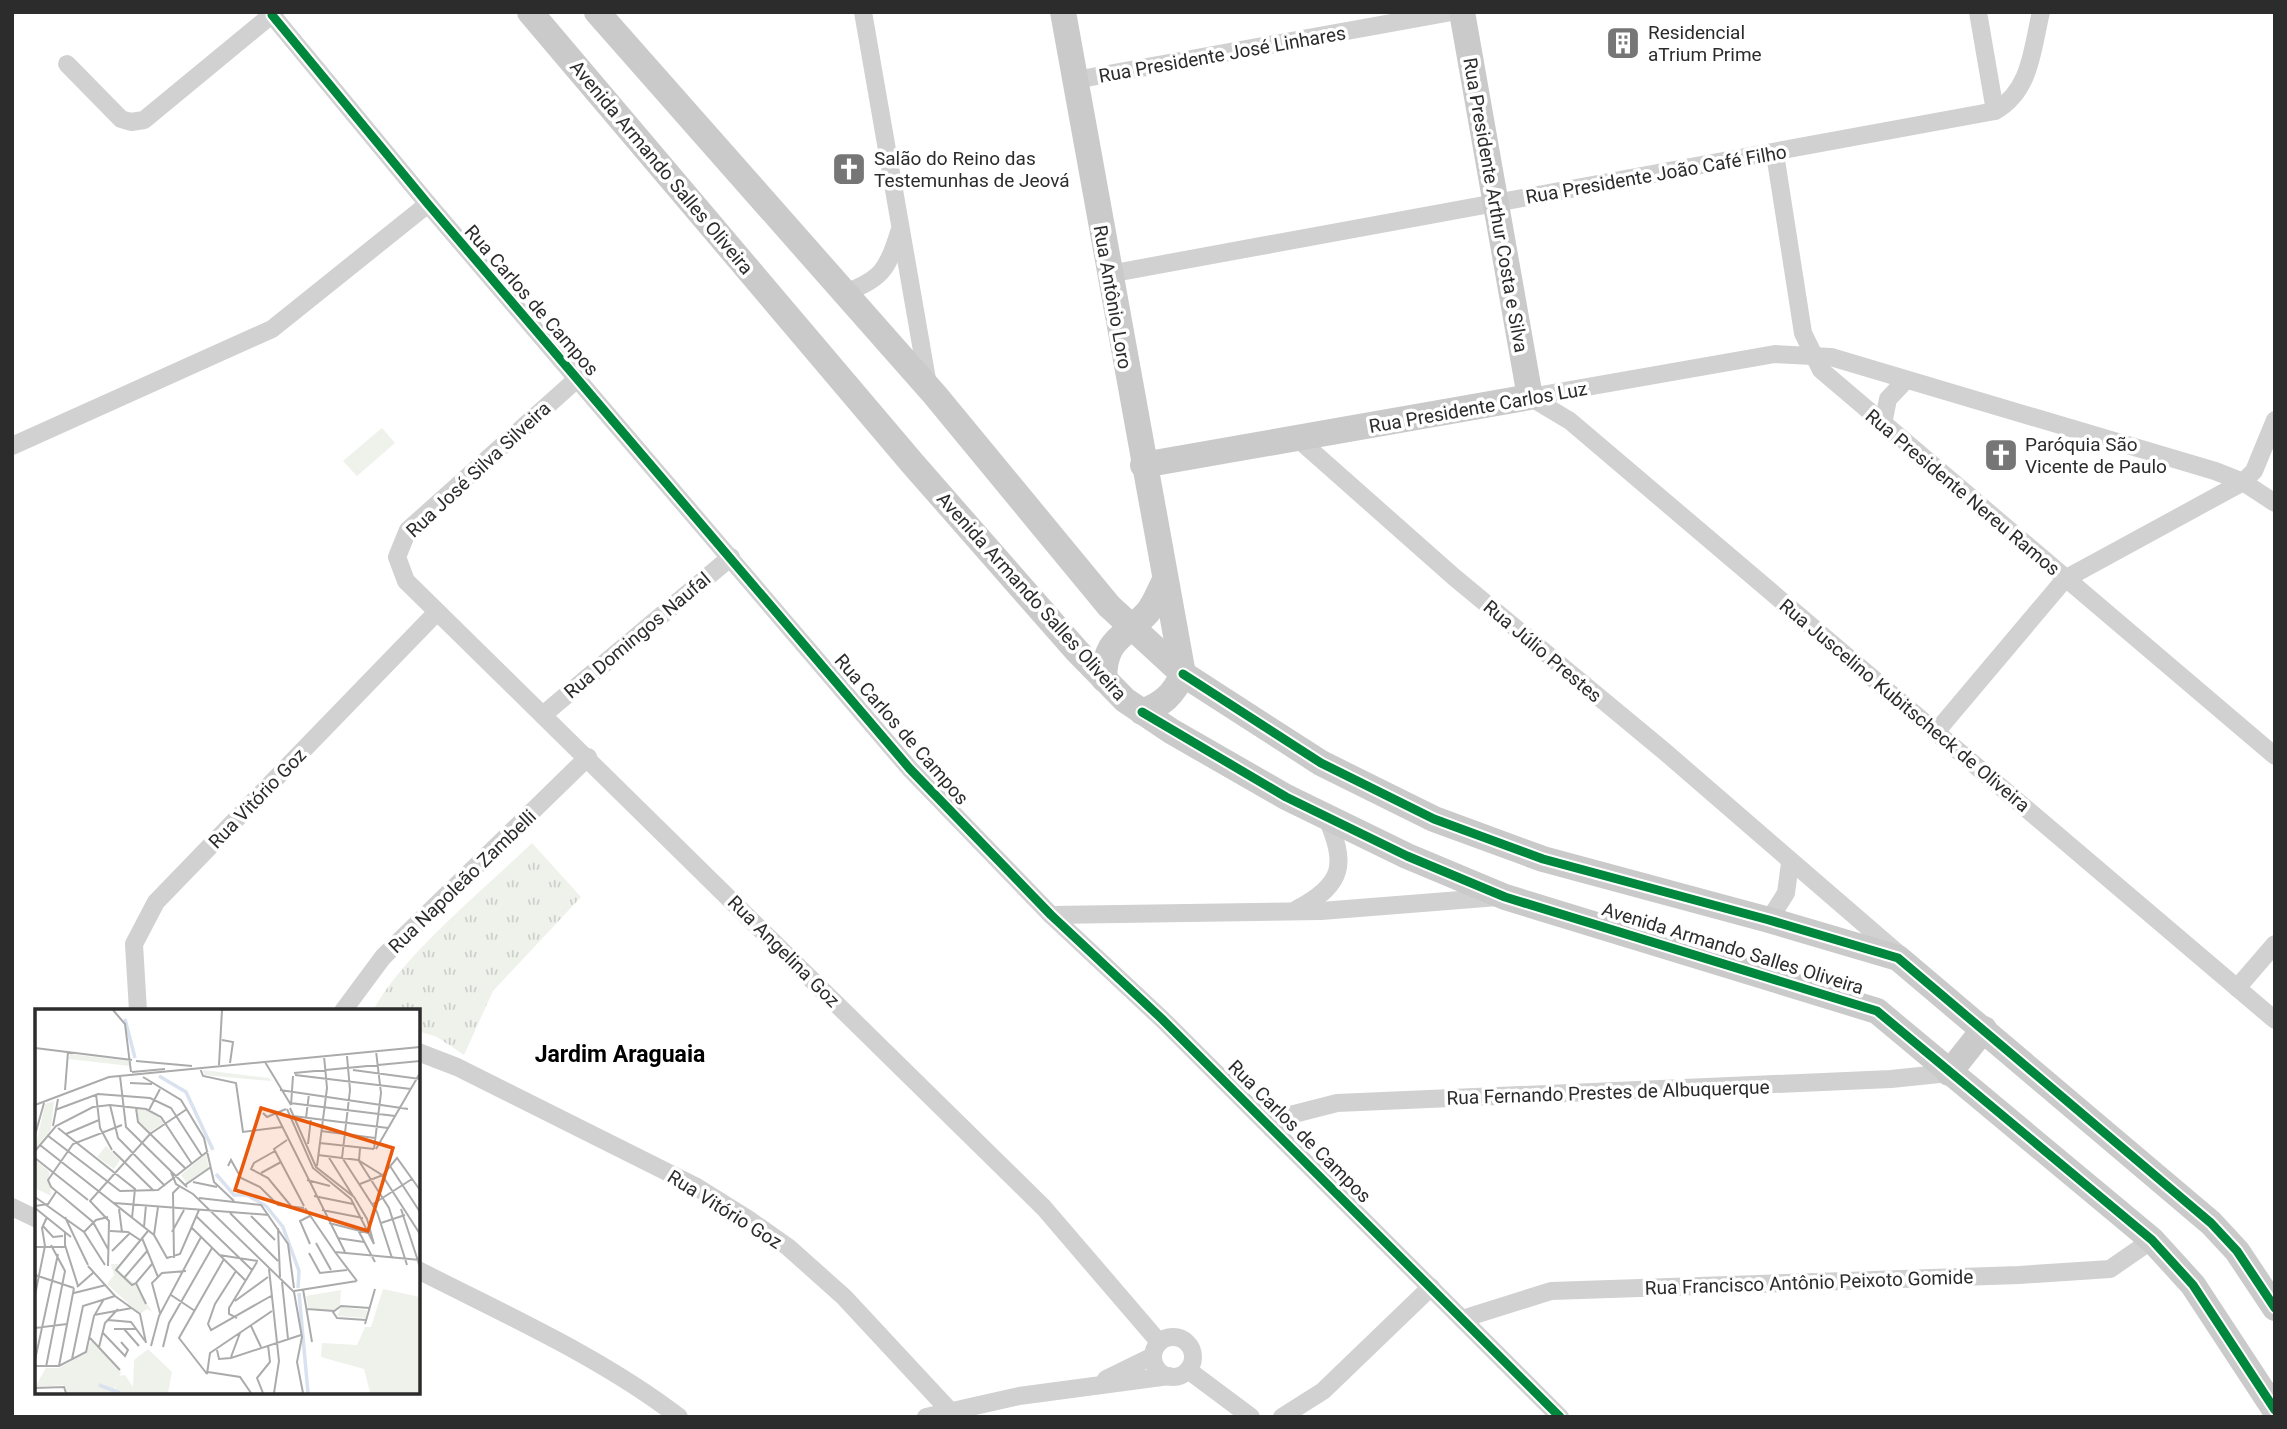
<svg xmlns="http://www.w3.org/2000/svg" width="2287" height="1429" font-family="Roboto,sans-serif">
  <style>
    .green { fill: #eef2eb }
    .park { fill: url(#park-tufts) }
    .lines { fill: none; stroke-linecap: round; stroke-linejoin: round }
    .street { stroke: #d1d1d1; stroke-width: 18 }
    .secondary { stroke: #cacaca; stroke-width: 26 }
    .cycleway-casing { stroke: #fff; stroke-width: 13 }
    .cycleway { stroke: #00873e; stroke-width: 9 }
    .labels { text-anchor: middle; stroke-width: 7; stroke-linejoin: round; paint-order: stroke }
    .poi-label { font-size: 19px; fill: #2c2c2c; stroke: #fff; text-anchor: start }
    .street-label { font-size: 19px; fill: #2c2c2c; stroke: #fff }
    .quarter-label { font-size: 23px; font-weight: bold; fill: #000; stroke: #fff }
    .inset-river { fill: none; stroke: #d9e2ee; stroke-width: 3.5 }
    .inset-road { fill: none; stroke: #ababab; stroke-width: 2 }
    .view { fill: #e8590c; fill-opacity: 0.15; stroke: #e8590c; stroke-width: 3.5 }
    .inset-edge { fill: none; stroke: #2c2c2c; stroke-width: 3.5 }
  </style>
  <defs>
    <pattern id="park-tufts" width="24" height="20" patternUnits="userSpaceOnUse" patternTransform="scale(1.75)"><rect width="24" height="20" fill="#eef2eb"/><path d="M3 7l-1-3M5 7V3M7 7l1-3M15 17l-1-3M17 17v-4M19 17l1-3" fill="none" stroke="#ccd0ca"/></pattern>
  </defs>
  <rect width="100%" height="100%" fill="#fff"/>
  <path class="green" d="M382,428l13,15 -38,33 -14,-15z"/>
  <path class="park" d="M532,843l49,54 -88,94 -29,64 -27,-18 -19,-6v-20h-45c27,-54 114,-124 159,-168z"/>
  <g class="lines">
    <g class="street">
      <path d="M863,12l65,373"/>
      <path d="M1978,12l17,99"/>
      <path d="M272,15l156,189 482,565 141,146 111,104 398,398"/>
      <path d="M67,64l54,55 10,3 13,-2 131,-108"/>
      <path d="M1075,80l377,-68"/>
      <path d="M1775,154l28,179 18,37 454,386"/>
      <path d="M1109,274l886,-163c36,-20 37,-62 46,-99"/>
      <path d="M844,293c37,-13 44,-24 55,-61"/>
      <path d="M577,379l-169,151 -11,27 9,24 638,627 115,134"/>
      <path d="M1530,397l40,24 705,599"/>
      <path d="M1530,397l245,-43 56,3 384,114 28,11 32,21"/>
      <path d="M1883,424l5,-25 18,-19"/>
      <path d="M1297,438l157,139 210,174 236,204"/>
      <path d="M12,446l260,-117 156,-125"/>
      <path d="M544,714l187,-157"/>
      <path d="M1936,732l129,-153 178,-97 11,-11 21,-51"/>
      <path d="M1297,909c49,-26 49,-46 29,-93"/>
      <path d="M1051,915l270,-4 177,-14"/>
      <path d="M1769,920l17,-27 4,-30"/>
      <path d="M2237,988l38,-44"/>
      <path d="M138,1011l-4,-67 22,-42 281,-290"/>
      <path d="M343,1011l40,-54 205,-200"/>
      <path d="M418,1052l39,15 238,119 56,35 37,26 56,50 106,114"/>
      <path d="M1272,1129l22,-15 43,-11 554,-24 58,-6"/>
      <path d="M12,1207l25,12"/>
      <path d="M418,1270c88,45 183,87 261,147"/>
      <path d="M1462,1319l89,-28 468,-16 91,-6 42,-29"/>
      <circle cx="1173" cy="1357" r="20"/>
      <path d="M1188,1370l63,47"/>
      <path d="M1106,1379l47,-23"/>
      <path d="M926,1417l93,-21 150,-20"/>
      <path d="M1282,1417l41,-26 108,-104"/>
    </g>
    <g class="secondary">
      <path d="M530,12l383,452 164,187 48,49 46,31 115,66 121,59 98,41 372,114 275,229 41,45 82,125"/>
      <path d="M597,12l338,383 174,211 74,68 138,89 113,56 109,40 226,61 129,38 313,265 26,28 38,57"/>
      <path d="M1063,12l120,662"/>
      <path d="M1143,465l387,-68 -68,-385"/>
      <path d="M1104,679c1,-43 20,-40 44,-67 7,-9 11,-20 16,-30"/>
      <path d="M1142,712c21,-8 31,-17 41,-38"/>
      <path d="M1949,1073l35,-44"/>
    </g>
    <g class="cycleway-casing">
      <g id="cycleway">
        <path d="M272,15l156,189 482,565 141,146 111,104 398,398"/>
        <path d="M1183,674l138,89 113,56 109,40 226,61 129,38 313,265 26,28 38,57"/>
        <path d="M1142,712l144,85 121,59 98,41 372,114 275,229 41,45 82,125"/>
      </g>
    </g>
    <use href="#cycleway" class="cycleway"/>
  </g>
  <defs>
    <g id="building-square" transform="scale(1.75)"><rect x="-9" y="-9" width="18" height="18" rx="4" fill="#767676" stroke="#fff"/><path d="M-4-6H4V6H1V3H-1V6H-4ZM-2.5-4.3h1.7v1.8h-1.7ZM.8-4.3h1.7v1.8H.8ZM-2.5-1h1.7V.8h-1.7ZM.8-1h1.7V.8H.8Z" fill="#fff"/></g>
    <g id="church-square" transform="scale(1.75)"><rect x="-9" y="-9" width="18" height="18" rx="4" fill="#767676" stroke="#fff"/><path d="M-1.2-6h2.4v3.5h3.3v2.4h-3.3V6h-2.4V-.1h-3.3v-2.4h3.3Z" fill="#fff"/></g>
  </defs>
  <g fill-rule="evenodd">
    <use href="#building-square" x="1623" y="43"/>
    <use href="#church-square" x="849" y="169"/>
    <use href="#church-square" x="2001" y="455"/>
  </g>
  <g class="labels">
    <g class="poi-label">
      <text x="1648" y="39">Residencial<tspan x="1648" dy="22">aTrium Prime</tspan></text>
      <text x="874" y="165">Salão do Reino das<tspan x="874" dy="22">Testemunhas de Jeová</tspan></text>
      <text x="2025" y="451">Paróquia São<tspan x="2025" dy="22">Vicente de Paulo</tspan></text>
    </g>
    <g class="street-label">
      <text transform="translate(1222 54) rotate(-10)" y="7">Rua Presidente José Linhares</text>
      <text transform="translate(662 167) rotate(50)" y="7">Avenida Armando Salles Oliveira</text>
      <text transform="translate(1656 174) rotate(-10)" y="7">Rua Presidente João Café Filho</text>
      <text transform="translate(1496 205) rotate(80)" y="7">Rua Presidente Arthur Costa e Silva</text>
      <text transform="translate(1113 297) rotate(80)" y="7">Rua Antônio Loro</text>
      <text transform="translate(532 300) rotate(49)" y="7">Rua Carlos de Campos</text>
      <text transform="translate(1478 407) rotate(-10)" y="7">Rua Presidente Carlos Luz</text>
      <text transform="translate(478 469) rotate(-43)" y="7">Rua José Silva Silveira</text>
      <text transform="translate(1963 492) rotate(40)" y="7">Rua Presidente Nereu Ramos</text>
      <text transform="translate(1032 596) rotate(48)" y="7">Avenida Armando Salles Oliveira</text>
      <text transform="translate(637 635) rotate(-40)" y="7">Rua Domingos Naufal</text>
      <text transform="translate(1543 651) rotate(40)" y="7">Rua Júlio Prestes</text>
      <text transform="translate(1905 705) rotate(40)" y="7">Rua Juscelino Kubitscheck de Oliveira</text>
      <text transform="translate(902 729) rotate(49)" y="7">Rua Carlos de Campos</text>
      <text transform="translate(257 798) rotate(-46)" y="7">Rua Vitório Goz</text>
      <text transform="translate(462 881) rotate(-44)" y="7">Rua Napoleão Zambelli</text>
      <text transform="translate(1733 948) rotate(17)" y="7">Avenida Armando Salles Oliveira</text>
      <text transform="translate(784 951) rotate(45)" y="7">Rua Angelina Goz</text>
      <text transform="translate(1608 1092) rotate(-2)" y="7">Rua Fernando Prestes de Albuquerque</text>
      <text transform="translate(1300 1131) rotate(45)" y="7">Rua Carlos de Campos</text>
      <text transform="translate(725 1209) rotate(32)" y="7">Rua Vitório Goz</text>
      <text transform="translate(1809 1282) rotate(-2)" y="7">Rua Francisco Antônio Peixoto Gomide</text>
    </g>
    <g class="quarter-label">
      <text x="620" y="1062">Jardim Araguaia</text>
    </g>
  </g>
  <g transform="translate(35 1009)">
    <rect width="385" height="385" fill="#fff"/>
    <path d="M35,45l59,7 1,5 -61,-7zM168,61l66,8 2,3 -67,-6zM19,92l-3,28 -16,20 10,-45z" fill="#eef2eb"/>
    <path d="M348,280l37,8v96h-63l13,-1 -6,-23 -43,-12 1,-14 35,2 8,-18h6zM306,281l-1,15 -7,6 -25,-3 -2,-12zM113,340l24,23 -4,21h-54l5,-17 6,-1 8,12 1,-27z" fill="#eef2eb"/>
    <path d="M102,100l10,1 18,12 -15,10 -11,-10zM71,137l14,14 -6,9 -17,-12zM171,145l3,14 -22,15 -6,-8zM0,151l14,11 2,25 -16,-8zM76,255h8l-3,4 21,18 15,26 -5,-3 -7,5 -33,-30 7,-9zM306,298l26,3 -1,8 -29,-2zM56,332l30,31 -8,21h-46l-3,-8 -29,2 11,-19h13l26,-14z" fill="#eef2eb"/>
    <path class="inset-river" d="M90,10l10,39M124,67l27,16 27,58M181,165l18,21h13l19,11 17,21 16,44 -1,17M264,284l9,100M64,376l21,8"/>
    <path class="inset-road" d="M78,1l12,14 6,48M187,31l11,2 -3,21M0,39l97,12M101,52l56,5M230,53l26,43M184,56l3,-55M165,59l3,8 33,7 7,49 39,-5M318,61l67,9M97,63l33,-3M259,64l126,-12M260,66l116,14M85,67l6,51 61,60M108,68l38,23 23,38 10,44 20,19M95,74l22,1M30,81l3,-38M245,81l128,19M61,85l4,34 12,22M255,94l105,13M0,96l74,-28 311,-30M75,96l8,33 47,48M256,96l2,-29M101,99l2,14 48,47M252,100l26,59 38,31 23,45 -7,-25 -13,-22 -38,-30 -26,-59M20,101l43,-16 52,4 21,10 31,48M114,101l11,-21M228,104l4,4 19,-8M241,105l69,138M258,107l95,12M271,109l3,-24M18,117l5,-27M23,119l77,61 -3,29M286,122l54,7M31,125l33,-14M0,126l9,-32M12,126l73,56 38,-1 50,-39M252,131l-13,9 30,57M285,134l54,6M273,135l3,-26M5,136l114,90 13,23 13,-4 19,-44M325,139l-1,13 30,47 18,57M339,140l7,-56 -5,-42M341,140l44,-76M0,142l21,-25 37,-19 17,-2 36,4 15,8 31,47M78,142l41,40M240,142l-21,12 -3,6 17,9 23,28M283,146l40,5 24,15 38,59M293,147l25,40M0,149l53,42M307,149l8,-68 -3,-34M308,150l34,53 15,46M193,157l3,-6 10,18 19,9 18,18 26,3M282,157l10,-78 -3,-32M355,157l30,46M136,163l5,12 17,10 101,98M226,164l20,-11M272,171l23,6M158,173l24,5M325,175l23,-9 14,-17 23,32M150,176l26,-18M279,187l39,8M0,188l49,35 21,33M164,189l62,7 27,39 6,44M79,194l155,12M338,195l39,-25M0,197l13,-2 8,-12M0,199l36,29M270,199l30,44M84,200l3,23M366,200l19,58M287,201l41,8M195,204l48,48M161,207l56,54M216,207l24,24M275,207l-10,5 10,23M30,208l9,19M294,214l39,10M346,214l24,-8M8,217l10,11 10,-1M109,218l2,-22M157,219l54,53M243,219l2,49M323,221l17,32M75,222l18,1 12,8M30,223v13l13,41M49,223l12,-12 12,-3M137,223l12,-22M119,226l4,-28M39,227l14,29M107,229l16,39M302,229l27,4M281,234l15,27M0,238h31M73,240l-15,-27 -42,-35 -3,-7 25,-36 49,-19M77,242l18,-18M300,243l85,8M300,243l22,29M274,244l11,20 27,-3M184,246l39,6M139,249l-1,-65 6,-6M53,257l27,30 25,18 6,29M73,257l1,-45 -19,-20 60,-67 37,-25M234,260l10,92 -5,32M201,262l-21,33 -7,20 3,6 60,-34M0,266l39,13M89,269l24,-28M247,273l6,57M101,274l16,-19M42,278l17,-15M268,280l9,53M259,282l63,-10M259,283l8,45 -5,25 6,31M39,284l32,-8M0,286l10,-49 -3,-18 5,-11M136,286l24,16M200,292l33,-24M111,295l-10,-21 -4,2 -16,-15 32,-39M272,300l27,2M125,304l-8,-30 10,-10 24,-2M59,306l38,-7M202,309l-8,-4v-6l28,-46M73,311l23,2 14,19M331,311l-29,-2 -4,-6 8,-6 29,2M330,315l10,-35M216,317l10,21M0,319l32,-4M79,320h22M89,320l15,17M68,324l22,23 3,-6 -7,-8M55,329l30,32M116,337l8,-30 42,-79M64,338l6,-24 13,-14M128,338l6,-24 43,-75M182,341l2,9 12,-1 70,-23M196,348l9,-24M37,350l11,-53 32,-10M0,351l23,-106M0,357h24l27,-14 8,-36 10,-17M24,357l15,-78M11,358l19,-96 -14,-26M173,363l32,5 11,16M172,365l-28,-36 45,-79M172,365l3,-21 62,-42M0,379l29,-1 2,6M228,384l-6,-15 13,-16 -2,-17"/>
    <path class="view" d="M226,99l132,40 -25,83 -133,-41z"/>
    <rect width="385" height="385" class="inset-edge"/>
  </g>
  <rect width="2287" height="1429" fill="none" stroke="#2c2c2c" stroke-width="28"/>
</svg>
